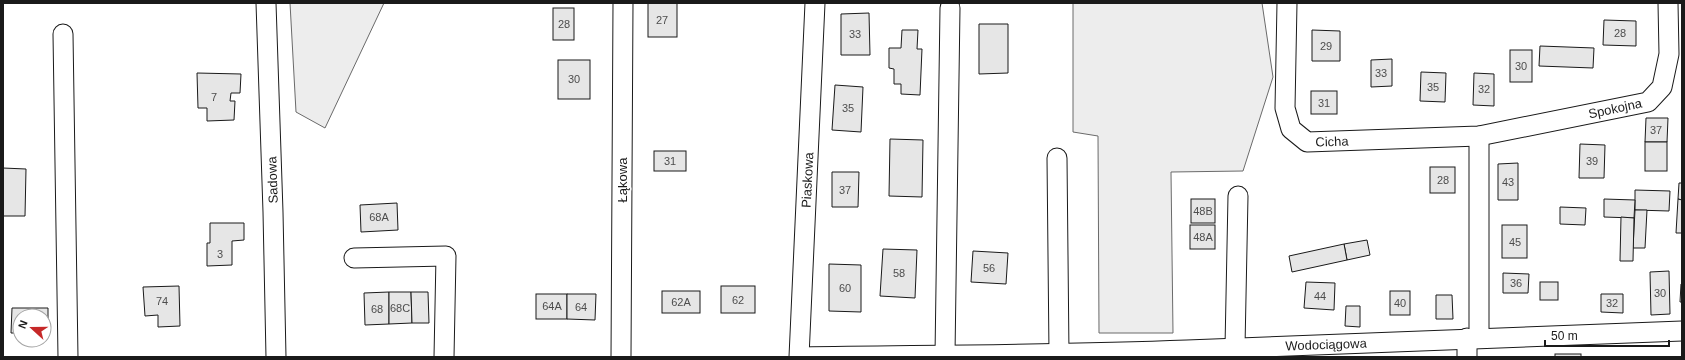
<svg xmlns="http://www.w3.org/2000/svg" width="1685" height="360" font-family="Helvetica,sans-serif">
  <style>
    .built { fill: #ededed; stroke: #6a6a6a }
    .building { fill: #e6e6e6; stroke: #1a1a1a }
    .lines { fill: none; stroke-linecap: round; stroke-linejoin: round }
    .minor-casing { stroke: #1a1a1a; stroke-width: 21 }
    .minor { stroke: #fff; stroke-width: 19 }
    .labels { text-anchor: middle; stroke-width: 3; stroke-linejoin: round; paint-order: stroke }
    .number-label { font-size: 11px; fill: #4d4d4d }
    .street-label { font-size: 13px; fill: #1a1a1a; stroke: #fff }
  </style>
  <rect width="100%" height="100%" fill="#fff"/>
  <g class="built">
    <path d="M290,3h94l-59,125 -29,-16z"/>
    <path d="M1073,3h189l11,74 -30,94 -72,1 2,161h-74l-1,-197 -25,-4z"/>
  </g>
  <g class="building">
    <rect x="648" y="3" width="29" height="34"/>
    <rect x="553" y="8" width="21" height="32"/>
    <path d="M869,13l1,42h-29v-41z"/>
    <path d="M1604,20l32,1v25l-33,-1z"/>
    <path d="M979,24h29v49l-29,1z"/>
    <path d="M902,30h16l-1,19h5l-2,46 -19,-1v-10h-7v-15l-5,-1v-20h12z"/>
    <path d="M1312,30l28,1v30h-28z"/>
    <path d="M1540,46l54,2 -1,20 -54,-2z"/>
    <rect x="1510" y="50" width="22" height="32"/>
    <path d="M1392,59v27l-21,1v-27z"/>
    <rect x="558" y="60" width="32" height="39"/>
    <path d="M1421,72l25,1 -1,29 -25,-1z"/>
    <path d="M197,73l44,1 -1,19h-9l-1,8h5l-1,19 -27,1v-13h-9z"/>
    <path d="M1474,73l20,1v32l-21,-1z"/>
    <path d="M835,85l28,2 -2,45 -29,-2z"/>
    <rect x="1311" y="91" width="26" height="23"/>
    <path d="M1646,118h22l-1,24h-22z"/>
    <path d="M890,139l33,1 -1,57 -33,-1z"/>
    <rect x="1645" y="142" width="22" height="29"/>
    <path d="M1580,144l25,1 -1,33h-25z"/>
    <rect x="654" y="151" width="32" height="20"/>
    <path d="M1518,163v37h-20v-36z"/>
    <rect x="1430" y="167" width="25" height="26"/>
    <path d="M3,168l23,1 -1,47h-22z"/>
    <path d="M832,172h27l-1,35h-26z"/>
    <path d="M1679,183h3v17l-4,-1z"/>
    <path d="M1635,190l35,1 -1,20 -34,-1z"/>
    <rect x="1191" y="199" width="24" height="24"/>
    <path d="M1604,199l31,1 -1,18 -30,-1z"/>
    <path d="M1678,199l4,1v33h-6z"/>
    <path d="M397,203l1,27 -37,2 -1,-27z"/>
    <path d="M1560,207l26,1 -1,17 -25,-1z"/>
    <path d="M1635,210h12l-2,38h-12z"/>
    <path d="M1621,217l13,1 -1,43h-13z"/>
    <path d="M210,223h34v17l-12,1v24l-25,1v-23h3z"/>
    <rect x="1190" y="225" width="25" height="24"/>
    <rect x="1502" y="225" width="25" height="33"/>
    <path d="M1367,240l3,15 -23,5 -3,-16z"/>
    <path d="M1344,244l3,16 -55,12 -3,-16z"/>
    <path d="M883,249l34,1 -2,48 -35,-2z"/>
    <path d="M973,251l35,2 -2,31 -35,-2z"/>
    <path d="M829,264l32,1v47l-32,-1z"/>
    <path d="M1669,271l1,43 -19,1 -1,-43z"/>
    <path d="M1503,273l26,1 -1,19h-25z"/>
    <path d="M1306,282l29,1 -1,27 -30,-2z"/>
    <rect x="1540" y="282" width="18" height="18"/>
    <path d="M1681,284h1v18h-2z"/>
    <path d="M179,286l1,40 -22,1v-12l-13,1 -2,-29z"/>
    <rect x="721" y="286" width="34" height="27"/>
    <rect x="662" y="291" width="38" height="22"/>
    <rect x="1390" y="291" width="20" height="24"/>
    <path d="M389,292v32l-24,1 -1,-32z"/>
    <path d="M389,292h22l1,31 -23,1z"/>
    <path d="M411,292h17l1,31h-17z"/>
    <rect x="536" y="294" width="31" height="25"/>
    <path d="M567,294h29l-1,26 -28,-1z"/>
    <path d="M1601,294h22v19l-22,-1z"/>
    <path d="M1436,295h16l1,24h-17z"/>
    <path d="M1346,306h14v21l-15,-1z"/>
    <path d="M12,308h36v25h-4v-17h-24v17h-9z"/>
    <rect x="1555" y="354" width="26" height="3"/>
  </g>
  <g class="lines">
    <g class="minor-casing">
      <g id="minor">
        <path d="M266,3l7,209 3,145"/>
        <path d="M1287,3l-2,105 6,21 16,13 172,-6 169,-34 14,-15 7,-33 -1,-51"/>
        <path d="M63,34l5,323"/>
        <path d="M1057,158l2,195"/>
        <path d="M354,258l92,-2 -2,101"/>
        <path d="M1479,337v-201"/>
        <path d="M1235,347l3,-151"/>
        <path d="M945,355l5,-347"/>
        <path d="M621,357l2,-354"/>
        <path d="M799,357l16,-354"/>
        <path d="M802,357c128,-2 256,-2 385,-7 165,-7 330,-14 495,-19"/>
        <path d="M1467,357v-19"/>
      </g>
    </g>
    <use href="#minor" class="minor"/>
  </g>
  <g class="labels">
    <g class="number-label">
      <text x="662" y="24">27</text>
      <text x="564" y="28">28</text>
      <text x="1620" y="37">28</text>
      <text x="855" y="38">33</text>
      <text x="1326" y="50">29</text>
      <text x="1521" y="70">30</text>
      <text x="1381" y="77">33</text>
      <text x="574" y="83">30</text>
      <text x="1433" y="91">35</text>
      <text x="1484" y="93">32</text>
      <text x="214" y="101">7</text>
      <text x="1324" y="107">31</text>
      <text x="848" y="112">35</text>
      <text x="1656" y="134">37</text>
      <text x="670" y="165">31</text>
      <text x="1592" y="165">39</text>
      <text x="1443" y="184">28</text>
      <text x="1508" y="186">43</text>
      <text x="845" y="194">37</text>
      <text x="1203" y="215">48B</text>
      <text x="379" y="221">68A</text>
      <text x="1203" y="241">48A</text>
      <text x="1515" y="246">45</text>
      <text x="220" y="258">3</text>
      <text x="989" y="272">56</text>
      <text x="899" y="277">58</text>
      <text x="1516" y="287">36</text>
      <text x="845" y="292">60</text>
      <text x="1660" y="297">30</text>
      <text x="1320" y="300">44</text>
      <text x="738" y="304">62</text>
      <text x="162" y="305">74</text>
      <text x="681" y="306">62A</text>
      <text x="1400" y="307">40</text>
      <text x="1612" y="307">32</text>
      <text x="552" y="310">64A</text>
      <text x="581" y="311">64</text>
      <text x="400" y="312">68C</text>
      <text x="377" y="313">68</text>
    </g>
    <g class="street-label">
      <text transform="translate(1615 108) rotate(-12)" y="5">Spokojna</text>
      <text transform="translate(1332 141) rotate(-2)" y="5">Cicha</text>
      <text transform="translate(272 180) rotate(-92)" y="5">Sadowa</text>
      <text transform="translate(622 180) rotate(-90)" y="5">Łąkowa</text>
      <text transform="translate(807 180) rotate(-87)" y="5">Piaskowa</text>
      <text transform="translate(1326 344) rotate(-2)" y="5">Wodociągowa</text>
    </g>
  </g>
  <rect width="1685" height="360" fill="none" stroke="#1a1a1a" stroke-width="8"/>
  <g transform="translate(32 328) rotate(291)"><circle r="19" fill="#ffffff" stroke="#a3a3a3"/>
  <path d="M0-3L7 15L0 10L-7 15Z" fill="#c62828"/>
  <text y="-6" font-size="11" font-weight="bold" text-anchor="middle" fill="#1a1a1a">N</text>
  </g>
  <path d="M1545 340v6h124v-6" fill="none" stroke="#1a1a1a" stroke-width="2"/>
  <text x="1551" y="340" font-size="12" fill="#1a1a1a" stroke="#ffffff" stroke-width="3" paint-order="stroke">50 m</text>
</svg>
